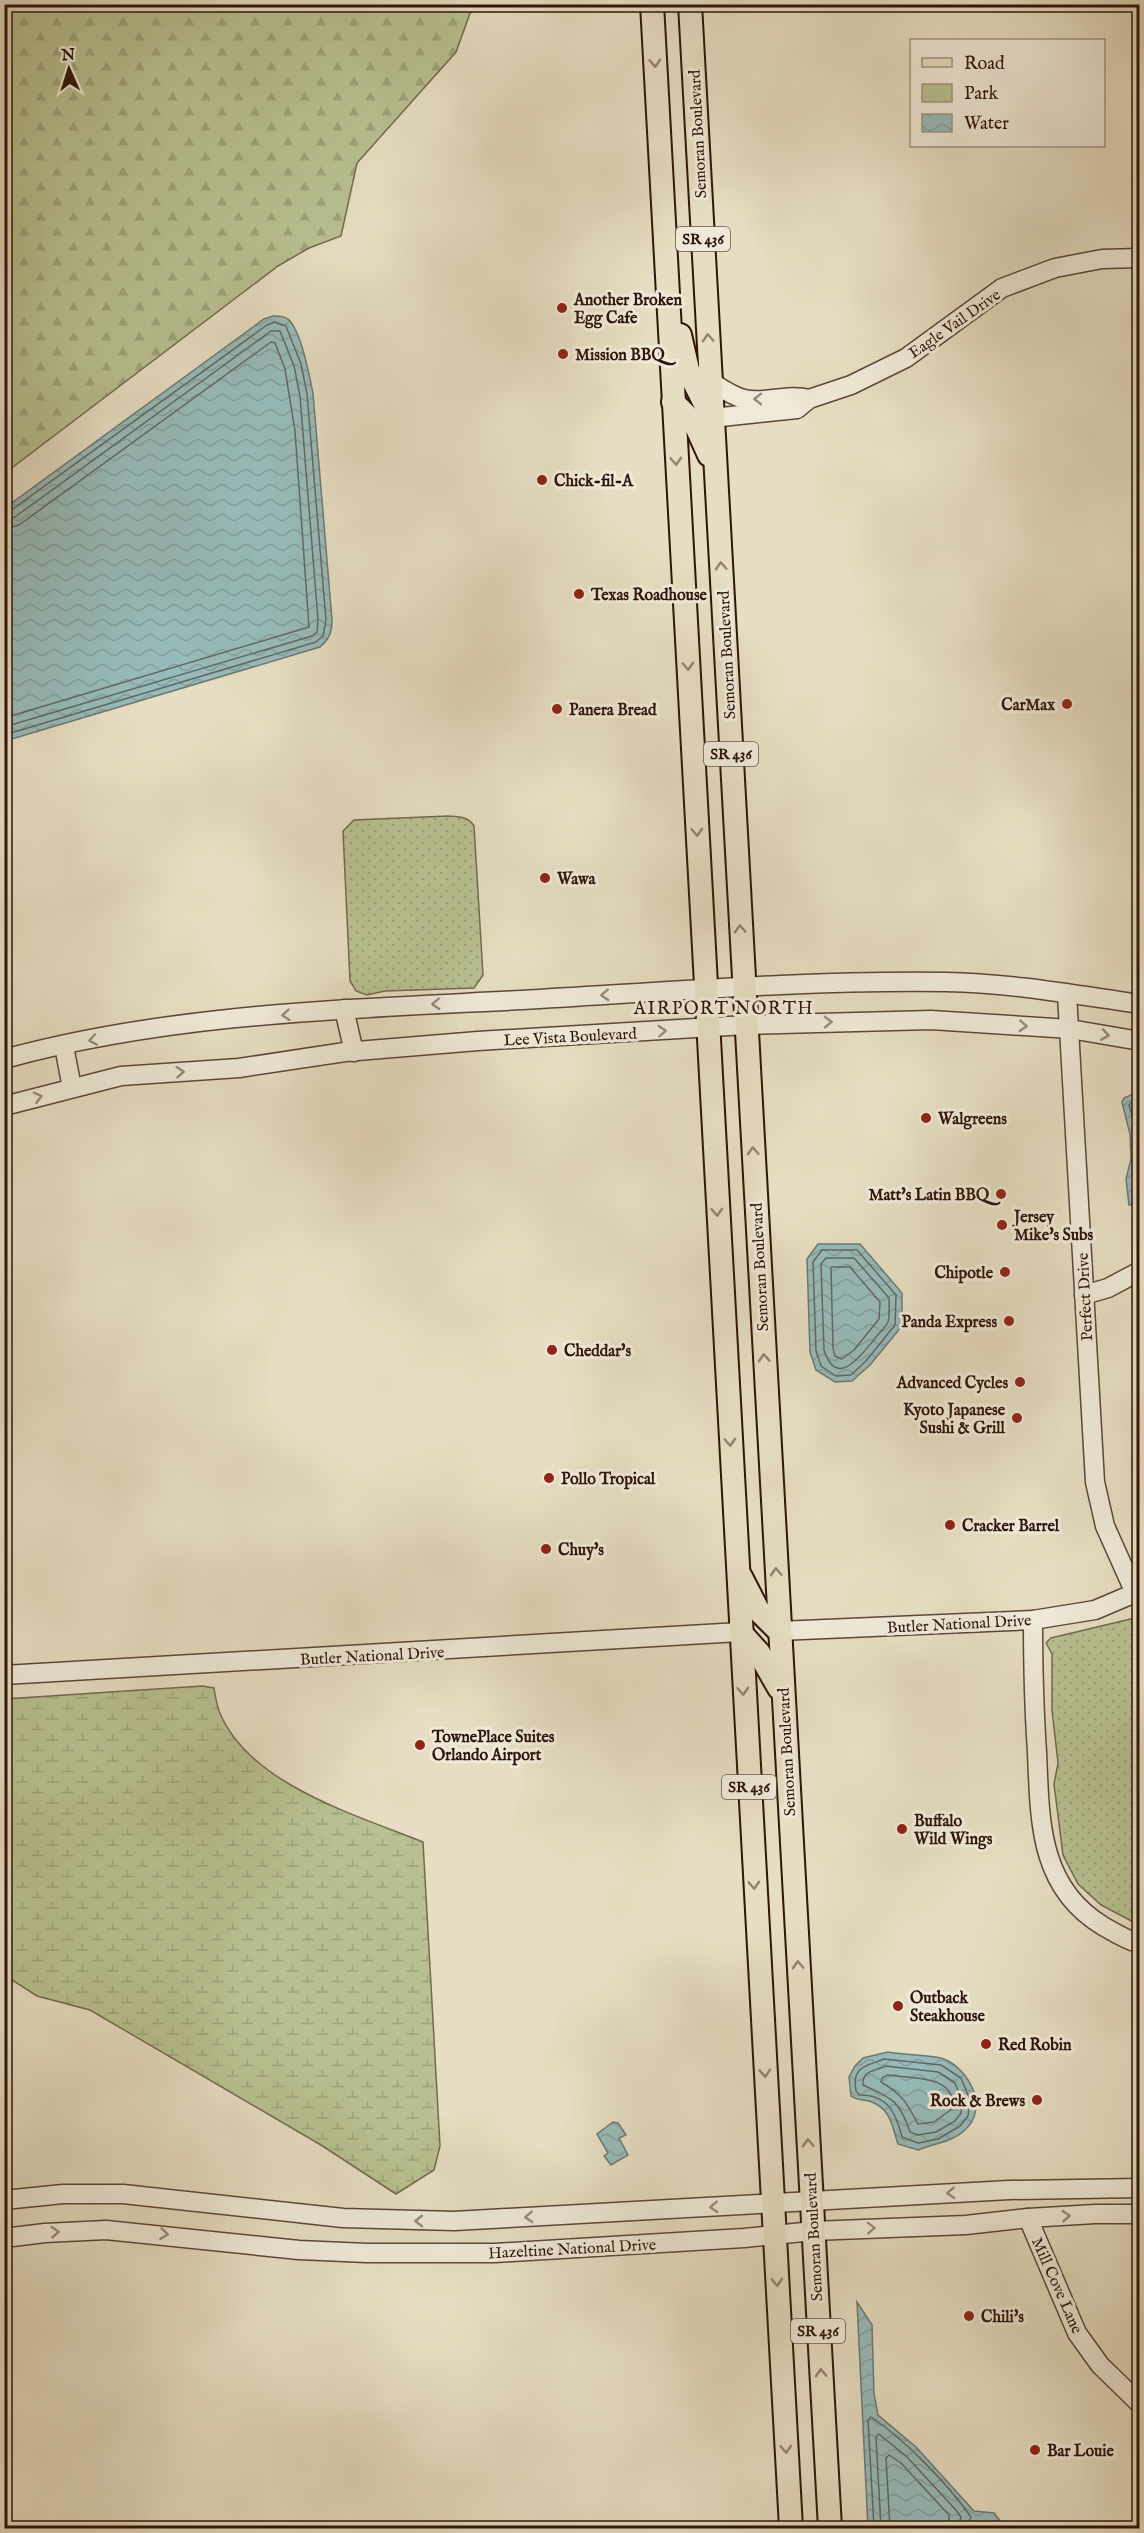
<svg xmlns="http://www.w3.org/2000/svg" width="1144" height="2533" font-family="'IM FELL English',serif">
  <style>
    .green { fill: url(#green-dots); stroke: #736a4e; stroke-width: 1.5 }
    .forest { fill: url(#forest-firs); stroke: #736a4e; stroke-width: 1.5 }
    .wetland { fill: url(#wetland-marsh); stroke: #736a4e; stroke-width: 1.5 }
    .water { fill: url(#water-waves); stroke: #6d7874; stroke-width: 1.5 }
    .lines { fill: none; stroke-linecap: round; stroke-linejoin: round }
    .shore { stroke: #626862; stroke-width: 1.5 }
    .minor-casing { stroke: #5c4638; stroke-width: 21 }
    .major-casing { stroke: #2e140a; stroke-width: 26 }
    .minor { stroke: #efe9d7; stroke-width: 18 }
    .major { stroke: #e6ddc2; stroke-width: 22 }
    .oneway { stroke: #93836f }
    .oneway2 { stroke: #98897b }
    .poi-dot { fill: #8f2418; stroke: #efe9d7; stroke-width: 2 }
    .labels { text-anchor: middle; stroke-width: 6; stroke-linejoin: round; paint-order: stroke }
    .shield { fill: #efe9d7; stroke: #685448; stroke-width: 1.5 }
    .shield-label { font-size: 15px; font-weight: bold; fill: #2e140a }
    .street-label { font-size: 16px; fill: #2e140a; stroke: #efe9d7 }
    .poi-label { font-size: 16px; font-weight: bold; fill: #2e140a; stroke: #efe9d7; text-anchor: start }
    .neighbourhood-label { font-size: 18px; letter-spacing: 1.5px; fill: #2e140a; stroke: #efe9d7 }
  </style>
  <defs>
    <pattern id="green-dots" width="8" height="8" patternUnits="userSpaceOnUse" patternTransform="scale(1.5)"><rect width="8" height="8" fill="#b8c091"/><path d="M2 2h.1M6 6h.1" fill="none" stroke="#9ea47c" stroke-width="1.8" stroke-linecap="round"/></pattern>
    <pattern id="forest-firs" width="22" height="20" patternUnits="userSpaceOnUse" patternTransform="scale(1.5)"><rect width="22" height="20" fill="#b8c091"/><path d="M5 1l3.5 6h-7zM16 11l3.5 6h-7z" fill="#9ea47c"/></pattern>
    <pattern id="wetland-marsh" width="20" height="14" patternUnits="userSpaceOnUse" patternTransform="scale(1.5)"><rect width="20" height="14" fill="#b8c091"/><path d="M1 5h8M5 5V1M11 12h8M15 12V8" fill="none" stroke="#9ea47c"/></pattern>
    <pattern id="water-waves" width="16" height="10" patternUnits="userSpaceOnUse" patternTransform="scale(1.5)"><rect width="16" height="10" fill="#97bbba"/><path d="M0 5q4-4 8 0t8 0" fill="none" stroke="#82a09f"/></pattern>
  </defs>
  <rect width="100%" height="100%" fill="#e6ddc2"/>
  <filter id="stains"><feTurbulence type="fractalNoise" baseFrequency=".00333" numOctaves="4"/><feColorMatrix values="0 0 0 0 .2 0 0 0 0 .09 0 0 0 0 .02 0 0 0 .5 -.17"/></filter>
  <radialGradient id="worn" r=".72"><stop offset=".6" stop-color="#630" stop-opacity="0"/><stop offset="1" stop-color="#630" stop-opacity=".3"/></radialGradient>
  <g class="green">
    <path d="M447,816c11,1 21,0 27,10l9,149 -9,13 -89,3 -18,4 -11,-4 -6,-10 -7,-150 11,-11z"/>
    <path d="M1139,1617h1l-1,308 -38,-20 -23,-21 -15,-29 -9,-71 4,-21 -6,-53v-56l-6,-11 5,-5z"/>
  </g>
  <path class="forest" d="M5,4h468v1l-17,47 -99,111 -16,73 -32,12 -31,18 -273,207z"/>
  <path class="wetland" d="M202,1686l12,2c1,8 3,16 5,23 29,73 137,104 204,131l17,304 -6,24 -38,24 -75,-49 -231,-135 -53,-14 -25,-16 -7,-8v-273z"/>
  <g class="water">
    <path d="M273,316c6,0 13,0 17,5 12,14 19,54 23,72l19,227c0,13 -3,19 -12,27l-315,94v-233l259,-189z"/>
    <path d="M1133,1094l6,1 1,109 -11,1 -3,-26 5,-20 -1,-25 -8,-32 2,-4z"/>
    <path d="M818,1244h42l42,49v33l-32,39 -18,16 -17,1 -19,-12 -6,-18 -3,-93z"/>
    <path d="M888,2052c14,3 45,3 56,7 26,11 45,49 21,71 -14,13 -31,13 -47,20l-20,-6c-6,-18 -7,-36 -29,-43 -7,-2 -11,0 -18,-5l-2,-19 6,-11 8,-8z"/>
    <path d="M613,2122l5,1 8,12 -7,3 9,17 -17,10 -7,-9 4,-3 -11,-19z"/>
    <path d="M857,2302l15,23 2,69 4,21 38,32 58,64 20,2 6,8 -28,4 -2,3h-102z"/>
  </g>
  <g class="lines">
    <g class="shore">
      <path d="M4,512l6,-1 257,-186 8,-3 11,4 15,38 6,30 19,226 -3,16 -7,6 -312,93"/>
      <path d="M4,520l11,-3 256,-186h9l14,35 6,30 18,224 -1,12 -5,4 -308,91"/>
      <path d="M4,529l15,-4 252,-183 4,1 10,26 10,62 14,196 -305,91"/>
      <path d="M1140,1101h-7l-4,4c6,16 10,38 8,56 -1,13 -7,23 -3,37l6,1"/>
      <path d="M822,1250h35l39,45 -1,30 -29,36 -15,14 -15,1 -15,-10 -5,-15 -3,-89z"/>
      <path d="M826,1258h28l35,40c0,7 1,18 -1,24 -3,6 -11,13 -15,19 -14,17 -37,47 -49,9l-3,-86z"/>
      <path d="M831,1267h19l30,35 -1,17 -25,31 -12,9 -7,-3 -2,-8z"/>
      <path d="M884,2059l57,6 20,13 9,22 -2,16 -8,10 -22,13 -20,4 -16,-6c-6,-23 -13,-42 -42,-42l-4,-4c-5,-25 11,-25 28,-32z"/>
      <path d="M886,2066l52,6 17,11 7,18 -1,12 -6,8 -19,11 -18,3 -8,-3c-11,-33 -19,-34 -47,-47 -1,-15 12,-14 23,-19z"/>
      <path d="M888,2075c22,4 70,-1 64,34l-18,13 -16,2c-11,-21 -16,-30 -37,-42l1,-4z"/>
      <path d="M874,2528l-6,-108 3,-3c33,22 77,67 100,100l-5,11"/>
      <path d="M881,2528l-5,-91 3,-3 28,23 48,52 6,8 -3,11"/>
      <path d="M890,2528l-4,-70 3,-3 12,8 48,52v13"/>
    </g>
    <g class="minor-casing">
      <g id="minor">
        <path d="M710,381c11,7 22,15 34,18 22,5 43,-6 65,0"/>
        <path d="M712,418l85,-9 12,-10 42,-14 55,-27 96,-70 53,-20 47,-9 38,-1"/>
        <path d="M1067,994l28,488 10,44 30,67"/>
        <path d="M344,1009l10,43"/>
        <path d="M64,1046l8,42"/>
        <path d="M4,1059c168,-46 346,-50 518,-59 141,-8 283,-20 424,-18 65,1 130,13 194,22"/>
        <path d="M4,1106l117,-30 118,-8 106,-16 133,-11 268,-16 185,-5 139,9 70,12"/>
        <path d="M1084,1295l24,-7 32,-17"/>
        <path d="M1033,1620c0,44 1,88 4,132 3,67 1,135 66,174 12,7 23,14 37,18"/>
        <path d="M779,1631l254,-11 62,-10 40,-17"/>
        <path d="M4,1675l736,-43"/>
        <path d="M4,2200l59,-6h60l220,24 111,3 555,-31 131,-2"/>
        <path d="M1028,2218l49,115 23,32 40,39"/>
        <path d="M4,2238l41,-5 61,-3 193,20 68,3h128l249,-15 69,-7 153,-6 62,-7 67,-4h45"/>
      </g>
    </g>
    <g class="major-casing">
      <g id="major">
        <path d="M652,4l139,2524"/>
        <path d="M690,4l140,2524"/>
        <path d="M680,335l8,35 19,38"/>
        <path d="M673,402l22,22 14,31"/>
        <path d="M741,1577l17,33 21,21"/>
        <path d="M740,1632l19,21 20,35"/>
      </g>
    </g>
    <use href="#minor" class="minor"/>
    <use href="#major" class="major"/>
  </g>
  <defs><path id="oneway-chevron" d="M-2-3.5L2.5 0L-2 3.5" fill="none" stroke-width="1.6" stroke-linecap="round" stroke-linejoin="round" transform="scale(1.5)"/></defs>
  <g class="oneway">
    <use href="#oneway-chevron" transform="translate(655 63) rotate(87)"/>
    <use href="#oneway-chevron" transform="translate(708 338) rotate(-93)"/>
    <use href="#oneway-chevron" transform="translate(676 461) rotate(87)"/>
    <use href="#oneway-chevron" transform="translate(721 566) rotate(-93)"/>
    <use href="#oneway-chevron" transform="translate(688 666) rotate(87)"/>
    <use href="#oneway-chevron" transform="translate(697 832) rotate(87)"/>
    <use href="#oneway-chevron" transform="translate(740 929) rotate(-93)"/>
    <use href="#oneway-chevron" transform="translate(753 1151) rotate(-93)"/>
    <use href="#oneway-chevron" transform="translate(717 1212) rotate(87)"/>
    <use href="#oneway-chevron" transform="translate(764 1358) rotate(-93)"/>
    <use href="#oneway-chevron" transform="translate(730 1442) rotate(87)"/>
    <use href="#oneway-chevron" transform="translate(776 1572) rotate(-93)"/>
    <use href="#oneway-chevron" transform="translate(743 1691) rotate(87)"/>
    <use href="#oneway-chevron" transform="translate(754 1885) rotate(87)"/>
    <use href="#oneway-chevron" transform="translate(798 1965) rotate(-93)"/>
    <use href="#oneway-chevron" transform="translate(765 2073) rotate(86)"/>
    <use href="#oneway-chevron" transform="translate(808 2143) rotate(-93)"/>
    <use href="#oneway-chevron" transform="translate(777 2282) rotate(87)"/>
    <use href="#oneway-chevron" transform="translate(821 2373) rotate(-93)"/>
    <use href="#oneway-chevron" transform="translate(786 2449) rotate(87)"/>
  </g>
  <g class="oneway2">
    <use href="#oneway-chevron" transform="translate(758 399) rotate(180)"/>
    <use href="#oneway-chevron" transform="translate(605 995) rotate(177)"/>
    <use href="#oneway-chevron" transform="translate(436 1004) rotate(177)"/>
    <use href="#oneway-chevron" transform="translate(286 1015) rotate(175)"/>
    <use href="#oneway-chevron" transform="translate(828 1022) rotate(-1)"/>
    <use href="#oneway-chevron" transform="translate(1023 1026) rotate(4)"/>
    <use href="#oneway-chevron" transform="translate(662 1031) rotate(-3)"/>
    <use href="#oneway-chevron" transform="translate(1105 1035) rotate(10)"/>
    <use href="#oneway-chevron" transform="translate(93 1040) rotate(170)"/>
    <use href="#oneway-chevron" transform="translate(180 1072) rotate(-4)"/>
    <use href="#oneway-chevron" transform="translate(38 1097) rotate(-14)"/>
    <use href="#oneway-chevron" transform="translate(951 2193) rotate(177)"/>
    <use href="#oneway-chevron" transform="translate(714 2207) rotate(177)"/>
    <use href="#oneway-chevron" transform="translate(1066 2216) rotate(-4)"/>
    <use href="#oneway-chevron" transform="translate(529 2217) rotate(177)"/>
    <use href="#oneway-chevron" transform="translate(419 2221) rotate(180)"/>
    <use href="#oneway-chevron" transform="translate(871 2228) rotate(-2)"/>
    <use href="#oneway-chevron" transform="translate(55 2232) rotate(-4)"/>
    <use href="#oneway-chevron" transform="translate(164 2234) rotate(7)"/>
  </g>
  <g class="poi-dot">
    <circle cx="562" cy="308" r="6"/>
    <circle cx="563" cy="354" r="6"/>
    <circle cx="542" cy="480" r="6"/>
    <circle cx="579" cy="594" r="6"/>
    <circle cx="1067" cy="704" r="6"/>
    <circle cx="557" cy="709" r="6"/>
    <circle cx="545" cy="878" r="6"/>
    <circle cx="926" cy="1118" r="6"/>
    <circle cx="1001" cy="1194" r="6"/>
    <circle cx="1002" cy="1225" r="6"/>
    <circle cx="1005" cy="1272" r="6"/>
    <circle cx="1009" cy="1321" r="6"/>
    <circle cx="552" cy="1350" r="6"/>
    <circle cx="1020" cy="1382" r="6"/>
    <circle cx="1017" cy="1418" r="6"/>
    <circle cx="549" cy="1478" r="6"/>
    <circle cx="950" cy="1525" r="6"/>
    <circle cx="546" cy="1549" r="6"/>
    <circle cx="420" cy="1745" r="6"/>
    <circle cx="902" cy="1829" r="6"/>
    <circle cx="898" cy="2006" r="6"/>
    <circle cx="986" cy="2044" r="6"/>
    <circle cx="1037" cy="2100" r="6"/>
    <circle cx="969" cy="2316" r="6"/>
    <circle cx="1035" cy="2450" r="6"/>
  </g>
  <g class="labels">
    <g class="shield">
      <rect x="676" y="227" width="54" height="24" rx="4.5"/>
      <rect x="704" y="742" width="54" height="24" rx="4.5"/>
      <rect x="722" y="1775" width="54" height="24" rx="4.5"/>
      <rect x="791" y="2319" width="54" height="24" rx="4.5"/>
    </g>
    <g class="shield-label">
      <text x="703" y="244">SR 436</text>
      <text x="731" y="759">SR 436</text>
      <text x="749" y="1792">SR 436</text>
      <text x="818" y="2336">SR 436</text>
    </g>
    <g class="street-label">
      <text transform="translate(697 134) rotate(-93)" y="6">Semoran Boulevard</text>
      <text transform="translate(954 323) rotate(-35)" y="6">Eagle Vail Drive</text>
      <text transform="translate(726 655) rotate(-93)" y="6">Semoran Boulevard</text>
      <text transform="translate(570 1036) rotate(-3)" y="6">Lee Vista Boulevard</text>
      <text transform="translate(759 1267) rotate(-93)" y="6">Semoran Boulevard</text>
      <text transform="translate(1084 1297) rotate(-93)" y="6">Perfect Drive</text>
      <text transform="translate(959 1623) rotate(-3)" y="6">Butler National Drive</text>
      <text transform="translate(372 1655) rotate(-3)" y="6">Butler National Drive</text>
      <text transform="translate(786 1752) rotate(-93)" y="6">Semoran Boulevard</text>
      <text transform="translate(813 2237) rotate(-93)" y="6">Semoran Boulevard</text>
      <text transform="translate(572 2248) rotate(-3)" y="6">Hazeltine National Drive</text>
      <text transform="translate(1058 2285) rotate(66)" y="6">Mill Cove Lane</text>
    </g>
    <g class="poi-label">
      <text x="574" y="305">Another Broken<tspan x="574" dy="18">Egg Cafe</tspan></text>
      <text x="575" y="360">Mission BBQ</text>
      <text x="554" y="486">Chick-fil-A</text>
      <text x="591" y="600">Texas Roadhouse</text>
      <text x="1055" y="710" text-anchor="end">CarMax</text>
      <text x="569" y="715">Panera Bread</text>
      <text x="557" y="884">Wawa</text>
      <text x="938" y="1124">Walgreens</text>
      <text x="989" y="1200" text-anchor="end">Matt's Latin BBQ</text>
      <text x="1014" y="1222">Jersey<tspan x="1014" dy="18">Mike's Subs</tspan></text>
      <text x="993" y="1278" text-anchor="end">Chipotle</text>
      <text x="997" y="1327" text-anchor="end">Panda Express</text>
      <text x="564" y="1356">Cheddar's</text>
      <text x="1008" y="1388" text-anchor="end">Advanced Cycles</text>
      <text x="1005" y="1415" text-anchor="end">Kyoto Japanese<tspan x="1005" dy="18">Sushi &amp; Grill</tspan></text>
      <text x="561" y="1484">Pollo Tropical</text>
      <text x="962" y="1531">Cracker Barrel</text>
      <text x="558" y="1555">Chuy's</text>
      <text x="432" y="1742">TownePlace Suites<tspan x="432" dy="18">Orlando Airport</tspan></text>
      <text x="914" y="1826">Buffalo<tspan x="914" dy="18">Wild Wings</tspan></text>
      <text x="910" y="2003">Outback<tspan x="910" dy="18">Steakhouse</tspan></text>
      <text x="998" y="2050">Red Robin</text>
      <text x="1025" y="2106" text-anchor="end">Rock &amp; Brews</text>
      <text x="981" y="2322">Chili's</text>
      <text x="1047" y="2456">Bar Louie</text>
    </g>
    <g class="neighbourhood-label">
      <text x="724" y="1014">AIRPORT NORTH</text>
    </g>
  </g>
  <rect width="1144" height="2533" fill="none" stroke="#e6ddc2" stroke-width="24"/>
  <rect x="6" y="6" width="1132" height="2521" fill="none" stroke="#2e140a" stroke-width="3"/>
  <rect x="12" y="12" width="1120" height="2509" fill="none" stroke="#2e140a" stroke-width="1.5"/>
  <rect x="910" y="39" width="195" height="108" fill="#efe9d7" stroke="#a29485" stroke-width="1.5"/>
  <rect x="922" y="58" width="30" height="9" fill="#e6ddc2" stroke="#a29485" stroke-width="1.5"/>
  <text x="964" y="69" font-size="18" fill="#2e140a">Road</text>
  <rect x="922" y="84" width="30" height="18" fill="#b8c091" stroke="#a29485" stroke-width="1.5"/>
  <text x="964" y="99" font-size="18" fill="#2e140a">Park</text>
  <rect x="922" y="114" width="30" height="18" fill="url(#water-waves)" stroke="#a29485" stroke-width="1.5"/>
  <text x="964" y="129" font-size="18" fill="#2e140a">Water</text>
  <g transform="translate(69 69) rotate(357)" stroke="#efe9d7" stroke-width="4.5" paint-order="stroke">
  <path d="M0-4.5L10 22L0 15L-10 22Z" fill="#2e140a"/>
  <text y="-9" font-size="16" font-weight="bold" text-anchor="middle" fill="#2e140a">N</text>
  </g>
  <rect width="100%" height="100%" filter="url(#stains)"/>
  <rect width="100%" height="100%" fill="url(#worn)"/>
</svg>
